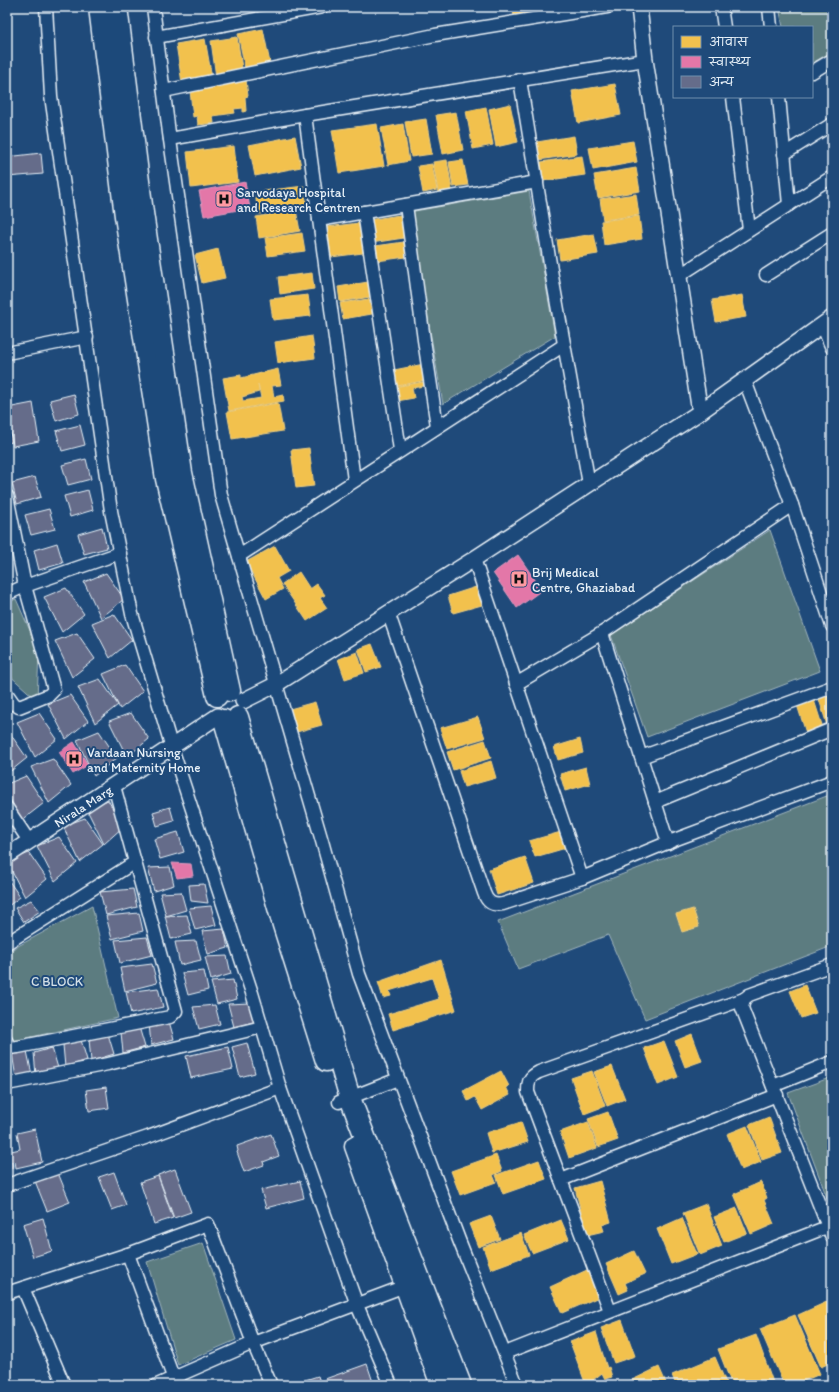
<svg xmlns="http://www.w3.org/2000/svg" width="839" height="1392" font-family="Itim,'Playpen Sans Deva',sans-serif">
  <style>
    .green { fill: #5b7b80; stroke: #a2b6bc }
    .homes { fill: #f2c14e; stroke: #efcf81; fill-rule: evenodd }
    .health { fill: #e377a8; stroke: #e49cc0 }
    .building { fill: #656c8a; stroke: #e8f1f8 }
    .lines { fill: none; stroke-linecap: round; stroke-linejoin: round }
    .minor-casing { stroke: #e8f1f8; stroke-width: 15 }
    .tertiary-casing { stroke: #e8f1f8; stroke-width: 18 }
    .trunk-casing { stroke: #e8f1f8; stroke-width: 23 }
    .minor { stroke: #1f4a7a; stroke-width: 12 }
    .tertiary { stroke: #1f4a7a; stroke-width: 15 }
    .trunk { stroke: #1f4a7a; stroke-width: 20 }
    .labels { text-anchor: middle; stroke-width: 4; stroke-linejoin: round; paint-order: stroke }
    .poi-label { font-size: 13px; fill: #e8f1f8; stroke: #1f4a7a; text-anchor: start }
    .street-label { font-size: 13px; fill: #e8f1f8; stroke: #1f4a7a }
    .park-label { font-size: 13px; fill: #d3dfe6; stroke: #1f4a7a }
  </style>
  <rect width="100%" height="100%" fill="#1f4a7a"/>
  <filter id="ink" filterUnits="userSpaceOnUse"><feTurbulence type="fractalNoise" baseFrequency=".025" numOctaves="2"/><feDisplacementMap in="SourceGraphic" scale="8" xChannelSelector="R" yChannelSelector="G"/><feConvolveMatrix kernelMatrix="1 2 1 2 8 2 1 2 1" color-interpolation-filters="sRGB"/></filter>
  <g filter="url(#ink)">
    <g class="green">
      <path d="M779,7h53v45l-20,11v-36h-29z"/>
      <path d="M529,191l26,145 -112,68 -34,-192z"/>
      <path d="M770,530l50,141 -173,66 -36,-102z"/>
      <path d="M16,599l23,52 -2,49 -30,-27v-70z"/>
      <path d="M832,794v152l-187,73 -37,-84 -90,34 -20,-47z"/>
      <path d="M92,906l26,112 -105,23 -6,-29v-60z"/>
      <path d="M832,1077v125l-3,1 -41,-110z"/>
      <path d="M203,1243l33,97 -58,25 -31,-103z"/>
    </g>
    <g class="homes">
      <path d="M513,7h20l1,7 -20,3z"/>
      <path d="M538,7h23v2l-22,3z"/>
      <path d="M263,29l7,34 -25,5 -7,-34z"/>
      <path d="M237,37l6,37 -27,3 -5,-36z"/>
      <path d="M205,39l7,39 -30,5 -6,-39z"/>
      <path d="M246,80l2,16 -3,1 1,14 -3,1v-4l-9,1 1,4 -22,3 1,7 -16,2 -1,-9 -4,1 -3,-26z"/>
      <path d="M615,84l6,31 -43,8 -6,-32z"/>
      <path d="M510,104l8,38 -22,5 -7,-38z"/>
      <path d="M486,107l7,38 -20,4 -7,-38z"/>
      <path d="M456,112l7,38 -20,4 -7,-39z"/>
      <path d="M426,119l6,35 -21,3 -6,-35z"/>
      <path d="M377,124l7,42 -45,7 -7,-43z"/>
      <path d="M403,124l6,37 -21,4 -7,-37z"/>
      <path d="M295,136l6,31 -46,9 -6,-31z"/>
      <path d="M574,136l3,18 -38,6 -2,-18z"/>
      <path d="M633,141l4,21 -44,8 -4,-22z"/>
      <path d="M234,146l4,36 -47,6 -4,-36z"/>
      <path d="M582,156l3,19 -42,6 -2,-19z"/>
      <path d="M447,160l5,30 -14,2 -5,-30z"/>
      <path d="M463,160l5,25 -15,2 -4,-25z"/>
      <path d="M432,164l5,26 -14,3 -5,-27z"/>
      <path d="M636,168l4,23 -42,7 -4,-23z"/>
      <path d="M304,186l3,22 -49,6 -3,-22z"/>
      <path d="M636,194l3,21 -36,5 -3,-21z"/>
      <path d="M296,210l4,21 -41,7 -3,-21z"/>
      <path d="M400,215l4,23 -33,5 -3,-23z"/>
      <path d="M639,216l3,23 -38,6 -3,-24z"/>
      <path d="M359,223l4,30 -32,4 -4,-30z"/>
      <path d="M302,233l3,18 -37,5 -3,-18z"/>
      <path d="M594,234l4,20 -38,6 -3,-20z"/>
      <path d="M404,242l2,15 -29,4 -2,-15z"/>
      <path d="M218,249l7,29 -23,5 -7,-28z"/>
      <path d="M312,273l2,16 -34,5 -2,-17z"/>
      <path d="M368,282l2,15 -30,5 -2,-15z"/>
      <path d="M308,295l3,21 -38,4 -3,-21z"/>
      <path d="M742,295l4,22 -30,5 -4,-22z"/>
      <path d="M369,299l3,15 -29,5 -3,-16z"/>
      <path d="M312,336l3,22 -37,5 -3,-21z"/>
      <path d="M424,364l3,16 -30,6 -3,-16z"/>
      <path d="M278,369l3,16 -9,1 2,11 9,-2 1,6 -55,10 -6,-33 18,-3v3zM258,384l3,14 -18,3 -1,-4 17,-5z"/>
      <path d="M423,382l1,4 -12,2 2,10 -17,3 -3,-14z"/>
      <path d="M278,403l5,28 -51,8 -5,-27z"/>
      <path d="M309,448l5,38 -18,2 -5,-38z"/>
      <path d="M275,546l14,25 -12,7 6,11 -17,10 -20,-37z"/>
      <path d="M299,572l11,17 7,-5 8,11 -5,3 7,10 -20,13 -25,-37z"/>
      <path d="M476,587l6,18 -29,8 -5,-17z"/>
      <path d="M372,644l9,23 -15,5 -8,-23z"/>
      <path d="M357,652l7,21 -19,6 -7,-20z"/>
      <path d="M832,692v31l-5,2 -9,-29z"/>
      <path d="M814,700l9,28 -17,5 -9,-28z"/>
      <path d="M315,702l7,23 -29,8 -7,-23z"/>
      <path d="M478,717l7,21 -38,11 -7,-21z"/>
      <path d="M580,739l3,14 -25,7 -4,-13z"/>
      <path d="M485,740l6,18 -38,12 -6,-18z"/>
      <path d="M491,761l5,17 -32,9 -5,-16z"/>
      <path d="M586,767l4,17 -25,7 -5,-17z"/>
      <path d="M561,832l5,16 -31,9 -6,-16z"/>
      <path d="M525,857l9,26 -37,12 -8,-26z"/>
      <path d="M693,909l6,18 -17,5 -6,-18z"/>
      <path d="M441,960l15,50 -63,20 -5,-16 51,-15 -7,-21 -43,13 2,5 -8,2 -5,-16z"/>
      <path d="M805,985l11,28 -15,5 -11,-27z"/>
      <path d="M692,1034l10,27 -17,6 -10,-26z"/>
      <path d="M664,1041l14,36 -20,8 -14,-37z"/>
      <path d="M612,1066l13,33 -18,7 -13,-34z"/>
      <path d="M501,1071l8,15 -3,1 4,8 -28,15 -7,-13 -7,4 -5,-10z"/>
      <path d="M592,1071l13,35 -21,8 -13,-36z"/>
      <path d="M608,1112l10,28 -20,7 -10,-28z"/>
      <path d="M769,1117l13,36 -20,7 -13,-35z"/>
      <path d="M521,1122l7,20 -36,11 -6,-20z"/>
      <path d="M588,1122l9,26 -28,10 -9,-26z"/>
      <path d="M747,1126l14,36 -20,8 -14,-36z"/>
      <path d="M496,1155l6,16 -9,4 3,7 -36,13 -9,-24z"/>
      <path d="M539,1160l7,19 -43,15 -7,-19z"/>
      <path d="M600,1181l11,41 -9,3 2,6 -17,4 -12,-47z"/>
      <path d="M761,1182l6,16 -3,2 10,24 -23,10 -17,-40z"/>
      <path d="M706,1204l16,42 -22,9 -17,-42z"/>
      <path d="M737,1208l10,25 -23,9 -10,-25z"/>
      <path d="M491,1216l9,23 -22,8 -9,-23z"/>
      <path d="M682,1218l15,36 -26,10 -14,-35z"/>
      <path d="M561,1220l8,19 -37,14 -8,-18z"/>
      <path d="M521,1233l8,22 -38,14 -8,-22z"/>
      <path d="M634,1251l11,23 -20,9 3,7 -9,4 -13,-30z"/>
      <path d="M587,1270l12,27 -37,16 -12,-26z"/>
      <path d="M831,1300l1,62 -11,5 -23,-52z"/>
      <path d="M795,1315l25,59 -26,11h-10l-24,-56z"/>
      <path d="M622,1320l13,36 -21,7 -13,-35z"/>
      <path d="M596,1332l11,36 2,-1 3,10 -7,2 -3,-6 -9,7 2,3 -9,2 -16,-43z"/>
      <path d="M756,1335l18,50h-42l-14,-36z"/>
      <path d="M715,1357l12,28h-51l-4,-10z"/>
      <path d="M659,1367l8,18h-43v-1z"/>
    </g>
    <g class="health">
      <path d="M245,182l5,26 -46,8 -5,-25z"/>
      <path d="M518,555l24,35 -25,18 -24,-35z"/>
      <path d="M74,742l14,23 -15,9 -14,-22z"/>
      <path d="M172,863l19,1 2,12 -16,2z"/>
    </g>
    <g class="building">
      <path d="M41,153l2,21 -36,3v-20z"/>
      <path d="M74,394l5,20 -23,7 -6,-21z"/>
      <path d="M33,403l6,38 -26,5 -6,-38z"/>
      <path d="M7,419l5,23 -5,1z"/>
      <path d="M80,425l5,20 -23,6 -6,-20z"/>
      <path d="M86,459l5,20 -23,6 -6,-20z"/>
      <path d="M35,477l6,20 -24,7 -5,-21z"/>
      <path d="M88,490l5,20 -23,7 -6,-21z"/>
      <path d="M49,509l6,20 -24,6 -6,-20z"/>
      <path d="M102,527l5,21 -23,6 -6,-20z"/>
      <path d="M57,543l6,20 -24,7 -5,-20z"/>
      <path d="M106,573l18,26 -23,19 -17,-36z"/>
      <path d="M66,588l18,26 -22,18 -18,-35z"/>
      <path d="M114,614l18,26 -22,18 -18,-35z"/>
      <path d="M77,633l18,26 -23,18 -17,-36z"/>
      <path d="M125,665l18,26 -23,18 -17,-35z"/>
      <path d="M100,679l18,26 -23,18 -17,-36z"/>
      <path d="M70,695l18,26 -22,18 -18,-35z"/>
      <path d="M39,713l18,26 -22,18 -18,-35z"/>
      <path d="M131,713l18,26 -22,18 -18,-36z"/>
      <path d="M99,731l18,27 -23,18 -17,-36z"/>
      <path d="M9,732l18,26 -20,16v-41z"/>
      <path d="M53,759l18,26 -22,18 -18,-36z"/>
      <path d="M26,776l18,27 -23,18 -14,-29v-8z"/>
      <path d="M108,800l15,27 -19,17 -18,-36z"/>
      <path d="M170,807l4,14 -17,5 -4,-14z"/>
      <path d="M85,818l18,26 -23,18 -17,-36z"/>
      <path d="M178,832l6,20 -24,7 -6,-20z"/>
      <path d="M59,837l18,26 -22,18 -18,-35z"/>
      <path d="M29,853l18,26 -22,18 -18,-35z"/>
      <path d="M170,867l4,18 -20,6 -6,-23z"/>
      <path d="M7,878l13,19 -13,10z"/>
      <path d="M204,884l4,19 -17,-2 -2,-16z"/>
      <path d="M133,889l4,18 -31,8 -6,-23z"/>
      <path d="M181,892l5,18 -20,6 -6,-23z"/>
      <path d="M31,900l9,11 -16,11 -9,-14z"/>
      <path d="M211,906l5,19 -21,5 -6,-22z"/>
      <path d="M139,913l4,18 -31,8 -6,-23z"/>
      <path d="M187,915l5,19 -21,5 -6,-23z"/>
      <path d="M224,929l4,19 -20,6 -6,-23z"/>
      <path d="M147,937l5,18 -32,8 -5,-23z"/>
      <path d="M196,941l5,19 -21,5 -5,-23z"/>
      <path d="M227,956l4,18 -20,6 -6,-23z"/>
      <path d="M152,964l5,19 -32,8 -5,-23z"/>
      <path d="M204,971l4,19 -20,5 -6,-22z"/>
      <path d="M233,980l4,19 -20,5 -6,-22z"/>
      <path d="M158,988l5,19 -32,7 -5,-22z"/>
      <path d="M250,1003l4,19 -20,5 -6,-23z"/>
      <path d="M215,1005l5,19 -21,5 -6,-22z"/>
      <path d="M168,1018l6,21 -23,6 -2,-22z"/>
      <path d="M139,1027l6,20 -22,6 -2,-21z"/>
      <path d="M108,1034l6,20 -23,7 -2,-22z"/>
      <path d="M81,1040l6,20 -22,7 -2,-22z"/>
      <path d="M247,1043l8,30 -15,4 -8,-30z"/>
      <path d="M228,1047l5,22 -42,9 -5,-22z"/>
      <path d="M52,1048l6,20 -22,7 -2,-22z"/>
      <path d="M27,1051l5,24 -16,3 -4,-25z"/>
      <path d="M106,1087l3,21 -20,3 -3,-21z"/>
      <path d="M35,1129l7,33 -26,6 -1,-7 -3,1 1,6 -6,2v-18l13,-3 -3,-16z"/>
      <path d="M271,1134l8,22 -16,6 1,3 -20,7 -7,-20 1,-1 -1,-5z"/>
      <path d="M175,1169l16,43 -17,6 -16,-43z"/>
      <path d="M114,1172l12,33 -14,5 -13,-33z"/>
      <path d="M58,1173l12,29 -23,9 -12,-30z"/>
      <path d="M158,1176l15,42 -19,6 -14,-42z"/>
      <path d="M300,1181l4,17 -38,10 -5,-18z"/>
      <path d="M43,1218l9,33 -19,6 -10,-33z"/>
      <path d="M367,1364l7,21h-47l-2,-6z"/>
      <path d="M318,1376l3,9h-32z"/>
    </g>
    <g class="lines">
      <g class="minor-casing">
        <g id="minor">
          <path d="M46,7l5,89 60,415 21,103 40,134 80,245 28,95 77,217 34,80"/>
          <path d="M153,7l16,126 52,362 101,346 37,133 100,266 58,145"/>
          <path d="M721,7l3,20"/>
          <path d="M769,7l2,20"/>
          <path d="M156,37l166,-30"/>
          <path d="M812,72l20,-12"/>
          <path d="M520,80l33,202 36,202"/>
          <path d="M164,91l271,-56 172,-28"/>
          <path d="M733,97l16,133"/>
          <path d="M779,97l10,108"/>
          <path d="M305,115l49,365"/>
          <path d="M170,139l135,-24 340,-55"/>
          <path d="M784,154l48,-30"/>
          <path d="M406,205l18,135 13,86"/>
          <path d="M364,212l36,238"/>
          <path d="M319,220l218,-38"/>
          <path d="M680,275l152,-98"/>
          <path d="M766,275l66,-42"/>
          <path d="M822,325l10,23"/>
          <path d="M7,353l80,-16"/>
          <path d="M745,381l47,124 40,121"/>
          <path d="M7,496l18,90 29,104 -5,5 -30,12 -5,-3 -7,-10"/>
          <path d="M239,556l325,-211"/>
          <path d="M474,559l108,319"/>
          <path d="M7,594l18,-8 95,-33"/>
          <path d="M388,612l96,281c3,9 9,13 19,11l79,-26 92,-38 158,-59"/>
          <path d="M602,633l66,210"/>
          <path d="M516,684l86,-51 190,-128"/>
          <path d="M641,757l191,-70"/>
          <path d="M655,802l177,-73"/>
          <path d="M7,808l22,33"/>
          <path d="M7,943l128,-81"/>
          <path d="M832,965l-83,30 -5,4 -2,9 90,229"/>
          <path d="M7,1042l2,6 9,-1 152,-30 6,-6 -62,-225"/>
          <path d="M7,1084l101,-20 154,-37"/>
          <path d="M773,1086l59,-24"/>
          <path d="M339,1102l59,-23"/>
          <path d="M561,1180l216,-85"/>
          <path d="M7,1185l141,-48 132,-49"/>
          <path d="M128,1254l48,131"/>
          <path d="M23,1288l41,97"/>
          <path d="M7,1293l121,-39 80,-30 45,119 18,42"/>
          <path d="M610,1311l-82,-219c0,-11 1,-15 11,-20l205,-73"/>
          <path d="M505,1353l327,-128"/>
          <path d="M157,1385l96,-42 152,-57"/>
        </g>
      </g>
      <g class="tertiary-casing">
        <g id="tertiary">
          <path d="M639,7l6,53 55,352"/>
          <path d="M243,701l32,-16 199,-126 226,-147 132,-94"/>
          <path d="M7,856l211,-140"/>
        </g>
      </g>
      <g class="trunk-casing">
        <g id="trunk">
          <path d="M99,7l26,209 41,263 51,217"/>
          <path d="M117,7l26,206 39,260 48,218"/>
          <path d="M238,717l112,381 111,287"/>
          <path d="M224,720l59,205 43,136"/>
          <path d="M355,1146l86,239"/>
        </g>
      </g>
      <use href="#minor" class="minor"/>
      <use href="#tertiary" class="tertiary"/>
      <use href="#trunk" class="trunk"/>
    </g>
  </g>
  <defs>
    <g id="hospital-square" transform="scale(0.9)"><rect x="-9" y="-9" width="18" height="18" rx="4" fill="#ff9aa2" stroke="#1f4a7a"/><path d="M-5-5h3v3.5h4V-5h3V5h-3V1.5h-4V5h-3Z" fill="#111"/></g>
  </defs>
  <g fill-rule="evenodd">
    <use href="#hospital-square" x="224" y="199"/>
    <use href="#hospital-square" x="519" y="579"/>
    <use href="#hospital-square" x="74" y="759"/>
  </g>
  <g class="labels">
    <g class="poi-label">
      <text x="237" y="197">Sarvodaya Hospital<tspan x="237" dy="15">and Research Centren</tspan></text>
      <text x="532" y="577">Brij Medical<tspan x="532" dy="15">Centre, Ghaziabad</tspan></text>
      <text x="87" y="757">Vardaan Nursing<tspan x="87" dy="15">and Maternity Home</tspan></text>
    </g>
    <g class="street-label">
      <text transform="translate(83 806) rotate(-33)" y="5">Nirala Marg</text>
    </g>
    <g class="park-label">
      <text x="57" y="986">C BLOCK</text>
    </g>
  </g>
  <rect width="839" height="1392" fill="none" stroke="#1f4a7a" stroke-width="24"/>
  <rect x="12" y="12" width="815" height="1368" fill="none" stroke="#e8f1f8" stroke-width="1.5" filter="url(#ink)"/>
  <rect x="673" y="26" width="140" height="72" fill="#1f4a7a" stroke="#6f8dac"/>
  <rect x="681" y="36" width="20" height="12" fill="#f2c14e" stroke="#6f8dac"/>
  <text x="709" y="46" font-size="12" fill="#e8f1f8">आवास</text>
  <rect x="681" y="56" width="20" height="12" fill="#e377a8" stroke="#6f8dac"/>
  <text x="709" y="66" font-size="12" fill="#e8f1f8">स्वास्थ्य</text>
  <rect x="681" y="76" width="20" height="12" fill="#656c8a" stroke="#6f8dac"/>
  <text x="709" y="86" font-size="12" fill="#e8f1f8">अन्य</text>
</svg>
